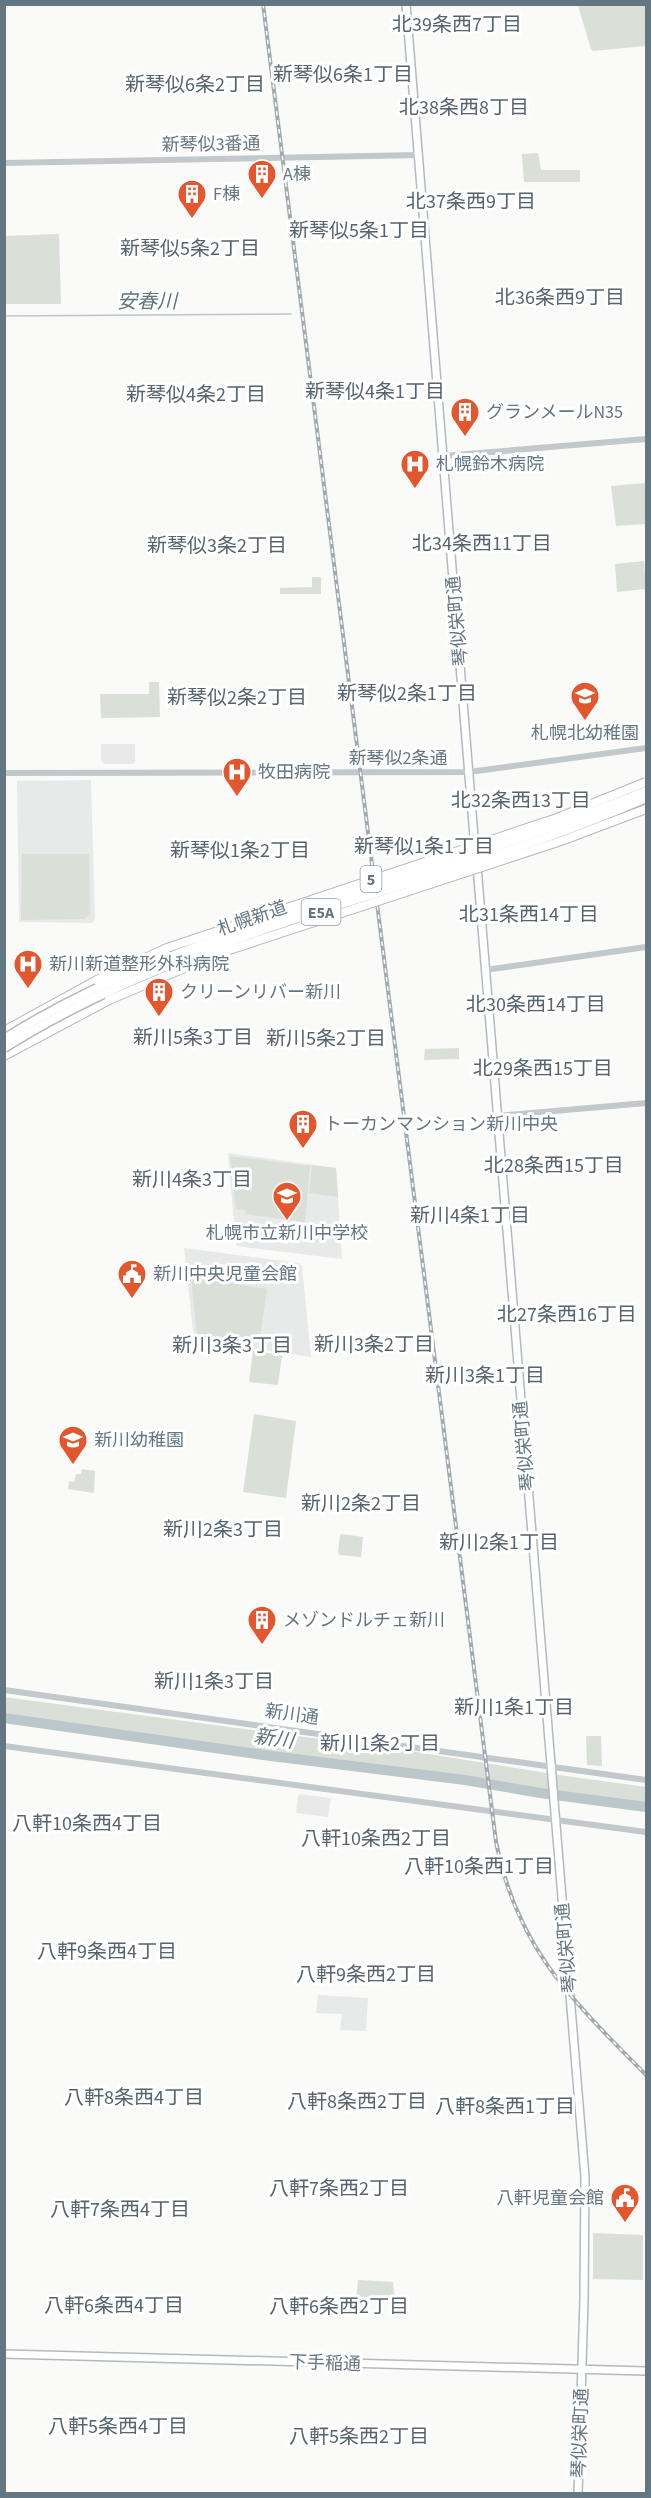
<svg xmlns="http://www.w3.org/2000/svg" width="651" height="2498" font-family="'Source Sans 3','Noto Sans JP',sans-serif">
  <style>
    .built { fill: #e8e9e9 }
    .green { fill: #dadfd7 }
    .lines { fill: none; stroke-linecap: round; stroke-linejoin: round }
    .stream { stroke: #bbc7cb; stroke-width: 1.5 }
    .river { stroke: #bbc7cb; stroke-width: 10 }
    .secondary-casing { stroke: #b3babf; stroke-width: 10 }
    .trunk-casing { stroke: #b4b9bd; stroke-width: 10 }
    .tertiary { stroke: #c3c8cc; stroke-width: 6 }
    .secondary { stroke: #fff; stroke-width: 7 }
    .trunk { stroke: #fff; stroke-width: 8 }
    .rail-casing { stroke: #a2aab0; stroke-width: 4 }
    .rail { stroke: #fff; stroke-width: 1.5; stroke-dasharray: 4.5; stroke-linecap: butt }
    .trunk-bridge-casing { stroke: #b4b9bd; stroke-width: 10; stroke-linecap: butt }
    .motorway-bridge-casing { stroke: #b4b9bd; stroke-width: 11; stroke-linecap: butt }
    .trunk-bridge { stroke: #fff; stroke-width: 8 }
    .motorway-bridge { stroke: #fff; stroke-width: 8 }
    .labels { text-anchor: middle; stroke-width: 6; stroke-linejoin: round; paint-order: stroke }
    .shield { fill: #fff; stroke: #939fa8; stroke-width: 1.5 }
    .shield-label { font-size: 16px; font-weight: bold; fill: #657683 }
    .street-label { font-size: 18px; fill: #657683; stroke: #fff }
    .poi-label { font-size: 18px; fill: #657683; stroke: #fff; text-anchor: start }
    .neighbourhood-label { font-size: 20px; fill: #57646e; stroke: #fff }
    .water-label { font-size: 20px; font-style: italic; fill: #60757c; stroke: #fff }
  </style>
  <rect width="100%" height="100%" fill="#fafaf8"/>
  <g class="built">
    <path d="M101,744h34v18l-2,2h-29l-3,-4z"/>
    <path d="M91,780l4,140 -3,3 -73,-1 -2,-141z"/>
    <path d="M228,1153l108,15 6,91 -106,-13z"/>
    <path d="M184,1248l115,15 3,3 9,91 -117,-17z"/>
    <path d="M300,1794l31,4 -3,19 -32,-4 2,-17z"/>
    <path d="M318,1995l50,3 -2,33 -26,-1 2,-16 -26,-1z"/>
  </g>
  <g class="green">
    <path d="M595,4l51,1v41l-53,5 -2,-2 -13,-43z"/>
    <path d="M538,153l3,17h39v12h-56l-2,-28z"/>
    <path d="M59,234l2,70h-56v-68z"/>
    <path d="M646,483v41l-30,2 -5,-40z"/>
    <path d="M644,561l2,28 -29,3 -2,-28z"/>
    <path d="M312,577h9v17h-41v-6l32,-1z"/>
    <path d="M149,682h10l1,35 -59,1 -1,-24h49z"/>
    <path d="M22,854h67l1,60 -5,5 -64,1z"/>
    <path d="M459,1048v11l-35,1 1,-11z"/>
    <path d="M230,1156l80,10 -5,56 -60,-8 1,-4 -10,-1z"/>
    <path d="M312,1165l24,3 2,29 -29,-4z"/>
    <path d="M191,1277l76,12 -7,49 -59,-1 -4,-2z"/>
    <path d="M253,1351l29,4 -4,30 -29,-3z"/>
    <path d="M254,1414l42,7 -10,77 -43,-6z"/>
    <path d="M82,1469l13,2 -1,22 -26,-4 1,-8 5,1 2,-8h5z"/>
    <path d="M342,1534l21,3 -2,20 -21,-2 -2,-2 2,-18z"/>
    <path d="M4,1697l406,54 156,25 80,11v17l-641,-89z"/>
    <path d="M586,1736h15l1,30 -15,-1z"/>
    <path d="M593,2233l50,2v45l-50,-1z"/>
    <path d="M358,2280l35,2 2,21 -39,-1z"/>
  </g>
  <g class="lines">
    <path class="stream" d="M4,316l287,-2"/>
    <path class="river" d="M4,1718l267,38 194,24 75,13 106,14"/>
    <g class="secondary-casing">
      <g id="secondary">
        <path d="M406,4l69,845"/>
        <path d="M477,866l108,1311 -1,122 -6,195"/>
        <path d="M4,2354l642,17"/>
      </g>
    </g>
    <g class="trunk-casing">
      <g id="trunk">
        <path d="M4,1031l93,-51"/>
        <path d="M4,1056l105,-56"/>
      </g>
    </g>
    <g class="tertiary">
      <path d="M4,163l415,-8"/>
      <path d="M443,456l203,-17"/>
      <path d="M4,773l465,-1 177,-24"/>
      <path d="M485,970l161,-23"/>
      <path d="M497,1116l149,-13"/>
      <path d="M4,1690l642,90"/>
      <path d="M4,1746l642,86"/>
    </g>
    <use href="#secondary" class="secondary"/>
    <use href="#trunk" class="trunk"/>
    <g class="rail-casing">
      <path id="rail" d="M263,4l233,1838c21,107 77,159 150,233"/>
    </g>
    <use href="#rail" class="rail"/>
    <g class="trunk-bridge-casing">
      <g id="trunk-bridge">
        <path d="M97,980l70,-32 390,-130 89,-36"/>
        <path d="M109,1000l111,-47 341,-112 85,-32"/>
      </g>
    </g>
    <g class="motorway-bridge-casing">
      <g id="motorway-bridge">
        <path d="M4,1039c96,-61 205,-99 312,-134 111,-36 223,-70 330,-114"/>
        <path d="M4,1048c197,-124 432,-158 642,-250"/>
      </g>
    </g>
    <use href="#trunk-bridge" class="trunk-bridge"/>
    <use href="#motorway-bridge" class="motorway-bridge"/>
  </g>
  <defs>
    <g id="building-pin" transform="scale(1.5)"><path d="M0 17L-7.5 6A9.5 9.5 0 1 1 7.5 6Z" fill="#e4572e" stroke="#fff"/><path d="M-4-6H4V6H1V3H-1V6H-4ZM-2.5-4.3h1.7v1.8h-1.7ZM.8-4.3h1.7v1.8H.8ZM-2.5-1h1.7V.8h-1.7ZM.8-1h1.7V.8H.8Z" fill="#fff"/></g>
    <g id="hospital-pin" transform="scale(1.5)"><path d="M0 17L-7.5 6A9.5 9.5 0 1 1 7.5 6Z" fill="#e4572e" stroke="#fff"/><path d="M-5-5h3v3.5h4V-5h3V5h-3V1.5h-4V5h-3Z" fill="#fff"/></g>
    <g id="school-pin" transform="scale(1.5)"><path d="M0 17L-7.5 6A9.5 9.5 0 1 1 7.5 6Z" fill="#e4572e" stroke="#fff"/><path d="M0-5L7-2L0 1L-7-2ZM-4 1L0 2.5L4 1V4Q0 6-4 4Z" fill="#fff"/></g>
    <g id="civic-pin" transform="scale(1.5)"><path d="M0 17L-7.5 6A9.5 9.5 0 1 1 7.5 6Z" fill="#e4572e" stroke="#fff"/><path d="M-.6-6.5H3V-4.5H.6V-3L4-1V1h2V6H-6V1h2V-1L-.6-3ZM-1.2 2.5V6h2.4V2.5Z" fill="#fff"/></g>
  </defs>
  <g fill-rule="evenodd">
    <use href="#building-pin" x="262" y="174"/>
    <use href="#building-pin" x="192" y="194"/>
    <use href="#building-pin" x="465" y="412"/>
    <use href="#hospital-pin" x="415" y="464"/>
    <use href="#school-pin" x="585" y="696"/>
    <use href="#hospital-pin" x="237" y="772"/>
    <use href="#hospital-pin" x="28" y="964"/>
    <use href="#building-pin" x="159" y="992"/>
    <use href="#building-pin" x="303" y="1124"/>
    <use href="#school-pin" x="287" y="1196"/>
    <use href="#civic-pin" x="132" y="1274"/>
    <use href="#school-pin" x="73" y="1440"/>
    <use href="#building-pin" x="262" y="1620"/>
    <use href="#civic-pin" x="625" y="2198"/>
  </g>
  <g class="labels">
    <g class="shield">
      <rect x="360.5" y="866" width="21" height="26" rx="4.5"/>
      <rect x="301.5" y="899" width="39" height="26" rx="4.5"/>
    </g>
    <g class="shield-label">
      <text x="371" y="885">5</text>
      <text x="321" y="918">E5A</text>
    </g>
    <g class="street-label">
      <text transform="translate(211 144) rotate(-1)" y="6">新琴似3番通</text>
      <text transform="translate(457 621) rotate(-95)" y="6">琴似栄町通</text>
      <text x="398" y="764">新琴似2条通</text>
      <text transform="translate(252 918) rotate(-19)" y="6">札幌新道</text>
      <text transform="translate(524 1446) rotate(-95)" y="6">琴似栄町通</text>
      <text transform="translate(292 1714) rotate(8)" y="6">新川通</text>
      <text transform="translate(566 1948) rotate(-95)" y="6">琴似栄町通</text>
      <text transform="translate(325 2363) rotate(2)" y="6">下手稲通</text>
      <text transform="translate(580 2433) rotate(-88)" y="6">琴似栄町通</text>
    </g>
    <g class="poi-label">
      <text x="283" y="180">A棟</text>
      <text x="213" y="200">F棟</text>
      <text x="486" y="418">グランメールN35</text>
      <text x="436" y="470">札幌鈴木病院</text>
      <text x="585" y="739" text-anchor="middle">札幌北幼稚園</text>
      <text x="258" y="778">牧田病院</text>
      <text x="49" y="970">新川新道整形外科病院</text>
      <text x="180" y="998">クリーンリバー新川</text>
      <text x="324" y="1130">トーカンマンション新川中央</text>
      <text x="287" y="1239" text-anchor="middle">札幌市立新川中学校</text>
      <text x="153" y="1280">新川中央児童会館</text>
      <text x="94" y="1446">新川幼稚園</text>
      <text x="283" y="1626">メゾンドルチェ新川</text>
      <text x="604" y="2204" text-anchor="end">八軒児童会館</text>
    </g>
    <g class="neighbourhood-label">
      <text x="457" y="31">北39条西7丁目</text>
      <text x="343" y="81">新琴似6条1丁目</text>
      <text x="195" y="91">新琴似6条2丁目</text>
      <text x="464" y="114">北38条西8丁目</text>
      <text x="471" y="208">北37条西9丁目</text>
      <text x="359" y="237">新琴似5条1丁目</text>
      <text x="190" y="255">新琴似5条2丁目</text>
      <text x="560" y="304">北36条西9丁目</text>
      <text x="375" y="398">新琴似4条1丁目</text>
      <text x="196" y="401">新琴似4条2丁目</text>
      <text x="482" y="550">北34条西11丁目</text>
      <text x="217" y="552">新琴似3条2丁目</text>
      <text x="407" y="700">新琴似2条1丁目</text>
      <text x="237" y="704">新琴似2条2丁目</text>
      <text x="521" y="807">北32条西13丁目</text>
      <text x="424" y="853">新琴似1条1丁目</text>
      <text x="240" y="857">新琴似1条2丁目</text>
      <text x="529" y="921">北31条西14丁目</text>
      <text x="536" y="1011">北30条西14丁目</text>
      <text x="193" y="1044">新川5条3丁目</text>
      <text x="326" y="1045">新川5条2丁目</text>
      <text x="543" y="1075">北29条西15丁目</text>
      <text x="554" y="1172">北28条西15丁目</text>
      <text x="192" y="1186">新川4条3丁目</text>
      <text x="470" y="1222">新川4条1丁目</text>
      <text x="567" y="1321">北27条西16丁目</text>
      <text x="374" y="1351">新川3条2丁目</text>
      <text x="232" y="1352">新川3条3丁目</text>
      <text x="485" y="1382">新川3条1丁目</text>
      <text x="361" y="1510">新川2条2丁目</text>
      <text x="223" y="1536">新川2条3丁目</text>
      <text x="499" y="1549">新川2条1丁目</text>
      <text x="214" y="1688">新川1条3丁目</text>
      <text x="514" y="1714">新川1条1丁目</text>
      <text x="380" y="1750">新川1条2丁目</text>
      <text x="87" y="1830">八軒10条西4丁目</text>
      <text x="376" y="1845">八軒10条西2丁目</text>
      <text x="479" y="1873">八軒10条西1丁目</text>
      <text x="107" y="1958">八軒9条西4丁目</text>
      <text x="366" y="1981">八軒9条西2丁目</text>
      <text x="134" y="2104">八軒8条西4丁目</text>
      <text x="357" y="2108">八軒8条西2丁目</text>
      <text x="505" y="2113">八軒8条西1丁目</text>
      <text x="339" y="2195">八軒7条西2丁目</text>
      <text x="120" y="2216">八軒7条西4丁目</text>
      <text x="114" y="2312">八軒6条西4丁目</text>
      <text x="339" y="2313">八軒6条西2丁目</text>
      <text x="118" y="2433">八軒5条西4丁目</text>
      <text x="359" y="2443">八軒5条西2丁目</text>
    </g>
    <g class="water-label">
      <text x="147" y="308">安春川</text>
      <text transform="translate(274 1738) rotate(8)" y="7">新川</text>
    </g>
  </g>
  <rect width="651" height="2498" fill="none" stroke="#657683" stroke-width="12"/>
</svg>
